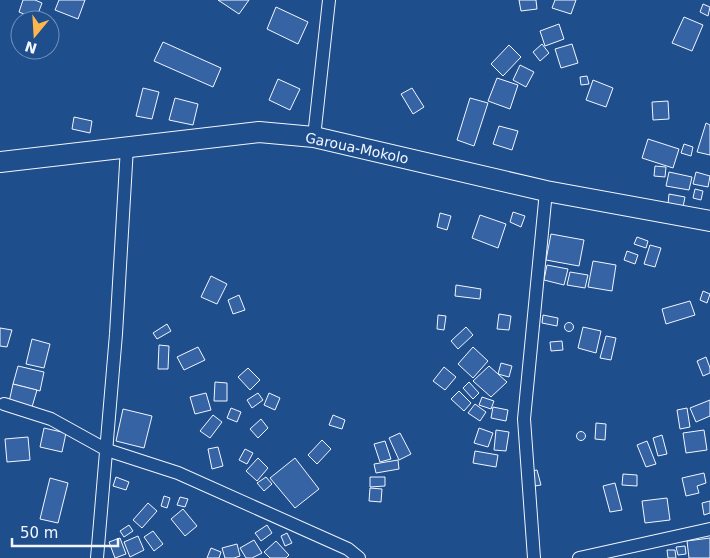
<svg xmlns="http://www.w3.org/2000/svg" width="710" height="558" font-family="'DejaVu Sans',sans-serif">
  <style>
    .building { fill: #3563a3; stroke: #f2f6ff }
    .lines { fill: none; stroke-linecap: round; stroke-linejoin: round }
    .street-casing { stroke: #f2f6ff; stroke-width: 14 }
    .primary-casing { stroke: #f2f6ff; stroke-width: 22 }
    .street { stroke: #1f4e8c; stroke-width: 12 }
    .primary { stroke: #1f4e8c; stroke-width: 20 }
    .labels { text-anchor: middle; stroke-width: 4; stroke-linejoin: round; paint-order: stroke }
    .street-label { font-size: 14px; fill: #f2f6ff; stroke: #1f4e8c }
  </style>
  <rect width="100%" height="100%" fill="#1f4e8c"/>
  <g class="building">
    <path d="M23,0h12l7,3 -6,16 -17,-7z"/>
    <path d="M59,0h26l-7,19 -23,-9z"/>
    <path d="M218,0h31l-10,14z"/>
    <path d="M519,0h17l1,9 -16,2z"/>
    <path d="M555,0h21l-5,14 -19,-6z"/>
    <path d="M703,4l7,3 -2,9 -8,-4z"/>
    <path d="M276,7l32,15 -10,22 -31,-15z"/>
    <path d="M684,17l19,8 -11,26 -20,-8z"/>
    <path d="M559,24l5,15 -19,7 -5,-15z"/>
    <path d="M163,42l58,26 -8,19 -59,-26z"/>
    <path d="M542,44l7,9 -9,8 -7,-9z"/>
    <path d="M572,44l6,19 -17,5 -6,-19z"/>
    <path d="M509,45l12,12 -18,19 -12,-12z"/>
    <path d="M520,65l14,7 -8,15 -13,-7z"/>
    <path d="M587,76l2,8 -8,1 -1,-8z"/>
    <path d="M497,78l21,7 -8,24 -22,-8z"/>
    <path d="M278,79l22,10 -10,21 -21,-10z"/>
    <path d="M593,80l20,8 -7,19 -20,-7z"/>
    <path d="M143,88l16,4 -7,27 -16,-3z"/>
    <path d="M412,88l12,19 -11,7 -12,-20z"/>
    <path d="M175,98l23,6 -5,21 -24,-5z"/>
    <path d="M470,98l18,5 -14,43 -17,-6z"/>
    <path d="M668,101l1,18 -16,1 -1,-18z"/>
    <path d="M74,117l18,4 -2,12 -18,-4z"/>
    <path d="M706,123l4,2v30l-13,-3z"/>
    <path d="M499,126l19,5 -6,19 -19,-6z"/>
    <path d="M648,139l31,10 -6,19 -31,-10z"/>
    <path d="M684,144l9,3 -2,9 -10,-3z"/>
    <path d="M655,166l11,1 -1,10 -11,-1z"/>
    <path d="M669,172l23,5 -3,13 -23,-4z"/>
    <path d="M696,172l14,4 -2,11 -15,-3z"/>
    <path d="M695,189l8,2 -2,9 -8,-2z"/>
    <path d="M669,194l16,3 -2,10 -15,-3z"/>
    <path d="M513,212l12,4 -4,11 -11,-5z"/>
    <path d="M440,213l11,3 -4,14 -10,-3z"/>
    <path d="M480,215l26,9 -8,24 -26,-10z"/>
    <path d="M551,234l33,6 -5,26 -33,-6z"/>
    <path d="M637,237l11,4 -2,7 -12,-4z"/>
    <path d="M650,245l11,3 -6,19 -11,-3z"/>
    <path d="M627,251l11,4 -3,9 -11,-4z"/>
    <path d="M593,261l23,4 -4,26 -24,-4z"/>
    <path d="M547,265l21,4 -4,16 -20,-5z"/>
    <path d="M570,272l18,3 -3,13 -18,-3z"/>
    <path d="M211,276l16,8 -10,20 -16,-7z"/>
    <path d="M456,285l25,4 -1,10 -25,-3z"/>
    <path d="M703,291l7,3 -3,9 -7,-3z"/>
    <path d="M239,295l6,15 -12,4 -5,-14z"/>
    <path d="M690,301l5,14 -29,9 -4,-15z"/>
    <path d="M499,314l12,2 -2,14 -12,-1z"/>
    <path d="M438,315l8,1 -2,14 -7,-1z"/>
    <path d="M543,315l15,3 -1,8 -15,-3z"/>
    <circle cx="569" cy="327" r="4.5"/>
    <path d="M167,324l4,7 -14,8 -4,-6z"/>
    <path d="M466,327l7,8 -15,14 -7,-8z"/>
    <path d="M583,327l18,4 -5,22 -18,-5z"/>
    <path d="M0,328l12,2 -5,17 -7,-1z"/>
    <path d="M606,336l10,2 -5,22 -11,-2z"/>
    <path d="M32,339l18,5 -6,24 -18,-4z"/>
    <path d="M562,341l1,9 -12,1 -1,-9z"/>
    <path d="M159,345l10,1 -1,23h-10z"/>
    <path d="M198,347l7,13 -21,10 -7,-13z"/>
    <path d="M473,347l15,14 -15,17 -15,-14z"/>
    <path d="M706,357l4,11v5l-7,3 -6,-15z"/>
    <path d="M501,363l11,3 -3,11 -11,-3z"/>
    <path d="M18,366l26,6 -4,19 -27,-7z"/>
    <path d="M489,366l18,16 -16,15 -18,-16z"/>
    <path d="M444,367l12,10 -11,13 -12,-9z"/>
    <path d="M248,368l12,12 -10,10 -12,-13z"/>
    <path d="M215,382l12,1v18h-13z"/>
    <path d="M469,382l10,11 -6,6 -10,-11z"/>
    <path d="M13,384l24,6 -5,17 -23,-5z"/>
    <path d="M459,391l12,12 -7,8 -13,-12z"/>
    <path d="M206,393l5,17 -16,4 -5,-17z"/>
    <path d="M258,393l5,7 -11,8 -5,-8z"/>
    <path d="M269,393l11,5 -5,12 -11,-5z"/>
    <path d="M482,397l12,4 -3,8 -12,-4z"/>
    <path d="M710,400v16l-14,6 -6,-14z"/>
    <path d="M475,404l11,8 -6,9 -12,-8z"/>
    <path d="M493,407l15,3 -2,11 -15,-3z"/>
    <path d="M231,408l10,4 -4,10 -10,-4z"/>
    <path d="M687,408l3,19 -10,2 -3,-19z"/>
    <path d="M123,409l29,7 -8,32 -28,-7z"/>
    <path d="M213,415l9,7 -12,16 -10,-7z"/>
    <path d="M333,415l12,5 -3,9 -13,-4z"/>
    <path d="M261,419l7,9 -10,10 -8,-9z"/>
    <path d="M596,423l10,1 -1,16 -10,-1z"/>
    <path d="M44,428l22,5 -4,19 -22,-5z"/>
    <path d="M479,428l14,5 -5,14 -14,-4z"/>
    <path d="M496,430l13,2 -3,19 -12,-1z"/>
    <path d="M704,430l3,20 -21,3 -3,-20z"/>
    <circle cx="581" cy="436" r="4.5"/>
    <path d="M400,433l11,21 -12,6 -10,-22z"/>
    <path d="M662,435l5,19 -9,2 -5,-18z"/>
    <path d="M28,437l2,23 -23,2 -2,-23z"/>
    <path d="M322,440l9,9 -14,15 -9,-9z"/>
    <path d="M385,441l6,18 -11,3 -6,-18z"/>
    <path d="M647,441l9,23 -10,3 -9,-22z"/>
    <path d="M218,447l5,19 -11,3 -4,-20z"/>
    <path d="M245,449l8,4 -6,11 -8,-4z"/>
    <path d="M475,451l23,4 -2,12 -23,-4z"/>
    <path d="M258,458l10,10 -11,13 -11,-10z"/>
    <path d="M295,458l24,31 -24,19 -25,-30z"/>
    <path d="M398,460l1,9 -23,4 -2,-9z"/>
    <path d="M537,470l4,15 -6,1 -3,-15z"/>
    <path d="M704,473l2,10 -9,3 2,7 -13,3 -4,-18z"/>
    <path d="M623,474l14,1v11l-15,-1z"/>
    <path d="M116,477l13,5 -3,8 -13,-4z"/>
    <path d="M266,477l6,7 -8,7 -7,-8z"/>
    <path d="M370,477h15v9l-15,1z"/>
    <path d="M50,478l18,5 -10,40 -18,-4z"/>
    <path d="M615,483l7,27 -12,2 -7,-26z"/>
    <path d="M370,488l12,1 -1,13 -12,-1z"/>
    <path d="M164,496l6,2 -3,10 -6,-2z"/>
    <path d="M180,497l8,2 -3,8 -8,-2z"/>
    <path d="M667,498l3,22 -25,3 -3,-22z"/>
    <path d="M710,501v12l-6,2 -2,-12z"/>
    <path d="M148,503l9,8 -15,17 -9,-8z"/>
    <path d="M183,509l14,17 -12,10 -14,-17z"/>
    <path d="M129,525l4,6 -9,6 -4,-6z"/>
    <path d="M267,525l5,8 -11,8 -6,-8z"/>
    <path d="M153,531l10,13 -9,7 -10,-14z"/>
    <path d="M287,533l5,10 -7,3 -4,-10z"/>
    <path d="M138,536l6,14 -14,7 -6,-15z"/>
    <path d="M120,538l6,16 -11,4 -6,-16z"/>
    <path d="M710,538v20h-21l-2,-17z"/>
    <path d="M254,540l8,13 -10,5h-6l-6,-10z"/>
    <path d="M276,541l13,14 -3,3h-16l-6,-6z"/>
    <path d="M237,544l3,12 -6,2h-9l-3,-10z"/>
    <path d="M685,546l1,8 -8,1 -2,-8z"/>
    <path d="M211,548l10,4 -2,6h-12z"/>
    <path d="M667,550h8l1,8h-8z"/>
  </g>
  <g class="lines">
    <g class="street-casing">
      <g id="street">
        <path d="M314,137l15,-137"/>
        <path d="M4,404l47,15 56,31 71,23 170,76 11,9"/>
        <path d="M97,558l19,-224 11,-187"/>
        <path d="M534,558l-10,-139 22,-228"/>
        <path d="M579,558l131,-29"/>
      </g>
    </g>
    <g class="primary-casing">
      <path id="primary" d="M0,162l259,-30 55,5 232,54 164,30"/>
    </g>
    <use href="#street" class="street"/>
    <use href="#primary" class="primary"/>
  </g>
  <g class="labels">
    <g class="street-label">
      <text transform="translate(357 148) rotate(12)" y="5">Garoua-Mokolo</text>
    </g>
  </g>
  <g transform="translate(35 35) rotate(198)"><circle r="24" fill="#1f4e8c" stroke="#7391ba"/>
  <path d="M0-4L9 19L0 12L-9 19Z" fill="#ffb74d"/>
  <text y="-8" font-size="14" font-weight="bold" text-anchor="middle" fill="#f2f6ff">N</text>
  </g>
  <path d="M12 538v8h106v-8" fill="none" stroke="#f2f6ff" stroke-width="2.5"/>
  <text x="20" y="538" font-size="15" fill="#f2f6ff" stroke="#1f4e8c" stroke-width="4" paint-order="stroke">50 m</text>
</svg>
